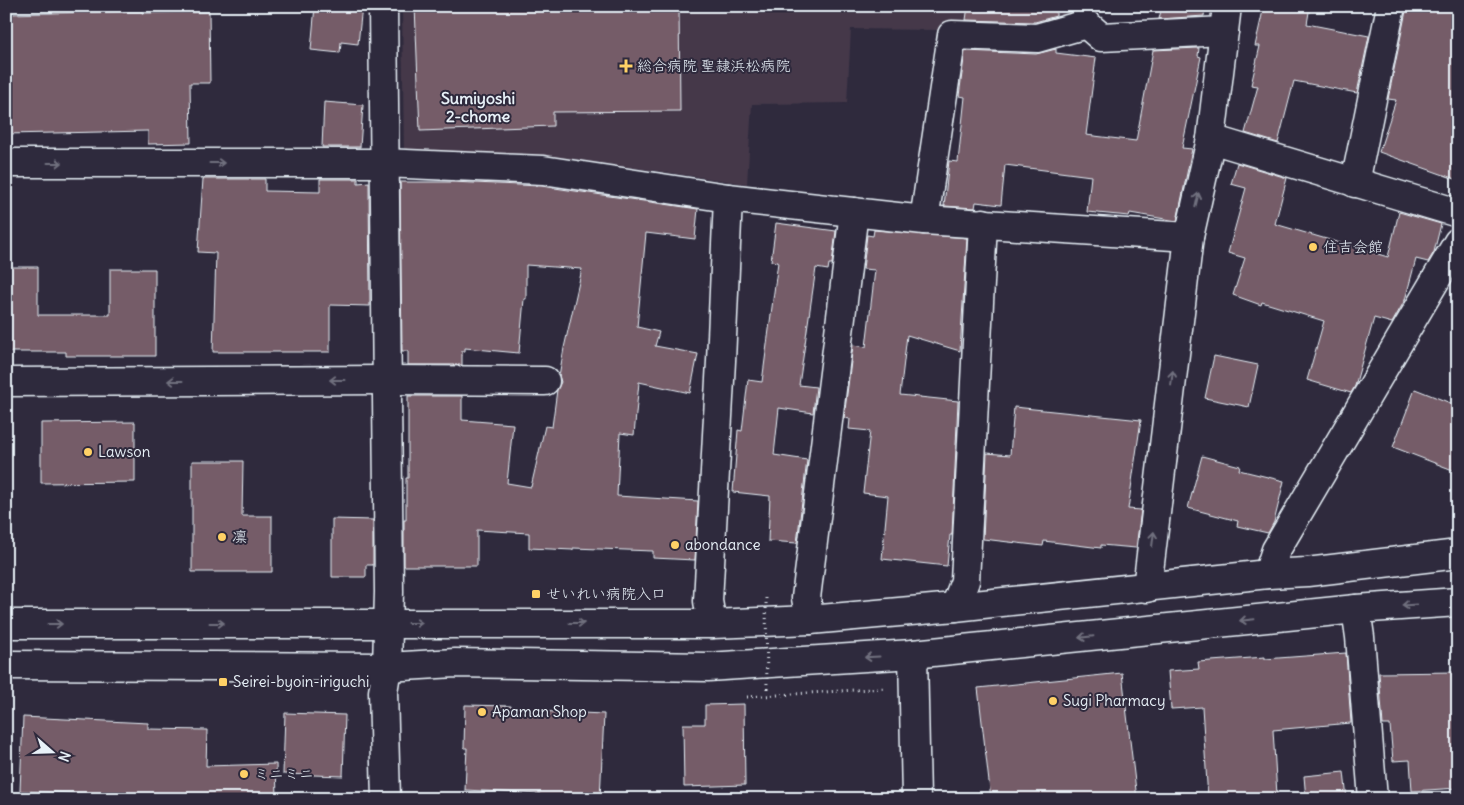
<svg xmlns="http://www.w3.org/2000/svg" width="1464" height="805" font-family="Delius,'Klee One',sans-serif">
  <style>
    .built { fill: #44394a }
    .building { fill: #745c67; stroke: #e8f1f8 }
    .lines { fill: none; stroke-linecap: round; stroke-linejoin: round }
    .minor-casing { stroke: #e8f1f8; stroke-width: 31 }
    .tertiary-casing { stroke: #e8f1f8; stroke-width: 31 }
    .path { stroke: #e8f1f8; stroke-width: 3; stroke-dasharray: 1 4; stroke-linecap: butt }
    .minor { stroke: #2f2a3d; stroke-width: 28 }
    .tertiary { stroke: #2f2a3d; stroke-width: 28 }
    .path-bridge { stroke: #e8f1f8; stroke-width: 3; stroke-dasharray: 1 4; stroke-linecap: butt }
    .oneway { stroke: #70707e }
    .poi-dot { fill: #ffd166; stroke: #2f2a3d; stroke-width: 2 }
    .labels { text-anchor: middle; stroke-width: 4; stroke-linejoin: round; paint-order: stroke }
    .poi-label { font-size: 15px; fill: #e8f1f8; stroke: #2f2a3d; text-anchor: start }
    .neighbourhood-label { font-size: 16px; font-weight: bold; fill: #e8f1f8; stroke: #2f2a3d }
  </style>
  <rect width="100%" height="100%" fill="#2f2a3d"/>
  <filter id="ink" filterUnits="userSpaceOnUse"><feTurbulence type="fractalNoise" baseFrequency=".02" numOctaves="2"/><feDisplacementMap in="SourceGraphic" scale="10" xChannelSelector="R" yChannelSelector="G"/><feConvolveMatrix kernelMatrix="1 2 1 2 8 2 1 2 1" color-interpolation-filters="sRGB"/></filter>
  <g filter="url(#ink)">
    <path class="built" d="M402,6h670l-1,15 -39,7 -94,2 -87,-1 -4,74 -95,1 -5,80 -196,-28 -147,-2z"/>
    <g class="building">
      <path d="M315,6h47l-4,38 -17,-2 -1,11 -29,-3z"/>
      <path d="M415,6h264l1,105 -127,1v14l-133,5z"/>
      <path d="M968,6h88v10l-21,6 -69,-2z"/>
      <path d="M1162,6h43l-1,10 -45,3z"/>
      <path d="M1264,6h46l-3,18 62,12 -12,57 -63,-12 -16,62 -33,-10 13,-47 -7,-1 9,-39h-5z"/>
      <path d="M1407,6h51v174l-79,-28 17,-52 -8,-1z"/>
      <path d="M142,11v2l67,-1 1,71h-20l1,60 -43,1v-13l-142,3v-120z"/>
      <path d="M1199,48l-1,8 3,1 -19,91 10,1 -15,72 -47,-8 -1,3 -42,-4 4,-36 -86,-11 -4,40 -25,-3 -1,6 -31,-2 5,-45 9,1 7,-65 -6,-1 6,-45 71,3 20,-5v4l40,5 -10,77 50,6 17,-91z"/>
      <path d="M324,102l39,3 -3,42h-38z"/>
      <path d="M1237,163l50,15 -12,46 113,33 11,-45 42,12 -7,28 -6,10 -12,-3 -11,41 -13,23 -18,-5 -19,68 -4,7 -44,-13 17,-59 -62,-19 -1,3 -28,-10 12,-37 -17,-5 18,-65 -15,-4z"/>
      <path d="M203,179h62v12l55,1v-13h38v4l11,-1 1,124 -40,-1v47h-117l3,-99 -18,-1z"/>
      <path d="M400,182h51l90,4 157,23 -3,30 -49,-6 -9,94 22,5 -4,14 43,8 -8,39 -51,-11 -5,53 -14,-2 -3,63 81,5 -3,59 -42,-2v-7l-80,-3v2l-44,-2v-15l-52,-3v36h-73v-46h2v-42h2v-82h54v24l51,4 -6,59 24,4 14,-61 7,1 5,-37 4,-8 -2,-6 5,-28 18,-79 -56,-4v34h-2l-5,54 -54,-5v3h-3v14h-54v-14h-6z"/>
      <path d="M776,223l60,8 -4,33h-3l-1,6 -12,-2 -17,117 17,2 -3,26 -34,-5 -5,47 33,5 -10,83 -29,-2 2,-45 -37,-4 5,-62 4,1 6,-51 14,2 16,-120 -7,-1z"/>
      <path d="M874,230l93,8 -7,113 -53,-16 -7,60 58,6 -6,134h-2l-3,31 -65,-7 6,-63 -25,-3 7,-62 -21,-2 1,-10 -6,-1 9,-73 13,2 9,-77 -12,-1 4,-34 6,1z"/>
      <path d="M6,267h32v48h72v-46h45v87h-89v-4h-60z"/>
      <path d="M1214,356l44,9 -9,42 -44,-9z"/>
      <path d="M1415,389l43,17v66l-65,-25z"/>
      <path d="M1014,407l127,13 -13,89 13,1 -5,38 -35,-3v3l-57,-7 -1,5 -60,-7 4,-86 23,2z"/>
      <path d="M135,422v60l-94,1v-60z"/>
      <path d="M1202,456l38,10 -1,4 45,11 -10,41 -6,11 -31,-7 1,-5 -50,-13z"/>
      <path d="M192,461h51l-1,55h30v56h-80z"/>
      <path d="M332,519l41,1v45h-7v12h-34z"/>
      <path d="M1346,653l5,70 -78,7 4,65 -69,4 -6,-92 -31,2 -3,-38 31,-2 -1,-7 67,-5v2z"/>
      <path d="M1458,672v116l-46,3 -2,-31 -17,1 -3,-36h-7l-4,-52z"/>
      <path d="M1122,673l15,126h-146l-13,-111z"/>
      <path d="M744,704l1,81 -61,2 -1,-63h22v-19z"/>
      <path d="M465,705l46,1v4l93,4 -4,85h-61l1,-5 -75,-4 2,-42h-3z"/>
      <path d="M285,713l60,2 -2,61 -60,-2z"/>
      <path d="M23,717l125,6v6l59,1 -1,36 70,-2 1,33 -119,2v-3l-138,-5z"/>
      <path d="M1344,772l3,27h-41l-2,-23z"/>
    </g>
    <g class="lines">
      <g class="minor-casing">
        <g id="minor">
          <path d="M383,6l6,586 -2,75 -4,25 3,107"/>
          <path d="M1211,139l247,74"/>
          <path d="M6,163h377l160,7 185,28 196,22 265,17"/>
          <path d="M1355,183l36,-177"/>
          <path d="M924,220l28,-185 85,3 49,-14 15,13 123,-6"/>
          <path d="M6,382l380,-2 159,1"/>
          <path d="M1268,574l8,-24 182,-308"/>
          <path d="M1147,588l42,-351 22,-98 16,-133"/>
          <path d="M955,607l10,-26 18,-358"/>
          <path d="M1356,609l4,28 13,162"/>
          <path d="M810,620l-4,-22 48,-386"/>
          <path d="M712,624l-4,-23 13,-240 7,-163"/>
          <path d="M913,654l3,145"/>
        </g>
      </g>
      <g class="tertiary-casing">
        <g id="tertiary">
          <path d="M6,624h706l98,-4 145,-13 313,-33 39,-2 151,-18"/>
          <path d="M6,665l381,2 68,-4 253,4 205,-13 443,-45 102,-7"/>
        </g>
      </g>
      <path class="path" d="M747,697l138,-9"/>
      <use href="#minor" class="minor"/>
      <use href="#tertiary" class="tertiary"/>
      <path class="path-bridge" d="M766,598l1,91"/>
    </g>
    <defs><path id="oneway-shaft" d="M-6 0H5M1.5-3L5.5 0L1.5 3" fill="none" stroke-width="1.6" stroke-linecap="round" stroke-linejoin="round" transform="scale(1.25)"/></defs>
    <g class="oneway">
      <use href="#oneway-shaft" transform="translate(55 163)"/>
      <use href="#oneway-shaft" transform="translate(217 163)"/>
      <use href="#oneway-shaft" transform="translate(1197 200) rotate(-77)"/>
      <use href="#oneway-shaft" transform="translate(1172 378) rotate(-83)"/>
      <use href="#oneway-shaft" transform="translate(337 380) rotate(180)"/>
      <use href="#oneway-shaft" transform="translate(175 381) rotate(180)"/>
      <use href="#oneway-shaft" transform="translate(1153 539) rotate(-83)"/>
      <use href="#oneway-shaft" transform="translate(1409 605) rotate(176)"/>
      <use href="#oneway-shaft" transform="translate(1247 620) rotate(174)"/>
      <use href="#oneway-shaft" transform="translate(217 623)"/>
      <use href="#oneway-shaft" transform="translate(415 623)"/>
      <use href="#oneway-shaft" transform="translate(577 623)"/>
      <use href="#oneway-shaft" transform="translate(55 624)"/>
      <use href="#oneway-shaft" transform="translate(1086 637) rotate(174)"/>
      <use href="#oneway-shaft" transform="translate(872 657) rotate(177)"/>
    </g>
  </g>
  <g class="poi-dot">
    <path d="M623.5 58.5h5v5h5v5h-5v5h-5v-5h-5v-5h5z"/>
    <circle cx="1313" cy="247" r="5"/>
    <circle cx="88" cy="452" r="5"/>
    <circle cx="222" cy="537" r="5"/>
    <circle cx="675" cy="545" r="5"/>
    <rect x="531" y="589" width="10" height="10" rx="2.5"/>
    <rect x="218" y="677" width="10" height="10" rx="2.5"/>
    <circle cx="1053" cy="701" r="5"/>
    <circle cx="482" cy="712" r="5"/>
    <circle cx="244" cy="774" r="5"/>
  </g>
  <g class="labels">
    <g class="poi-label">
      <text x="637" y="71">総合病院 聖隷浜松病院</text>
      <text x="1323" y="252">住吉会館</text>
      <text x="98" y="457">Lawson</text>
      <text x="232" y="542">凛</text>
      <text x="685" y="550">abondance</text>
      <text x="546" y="599">せいれい病院入口</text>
      <text x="233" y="687">Seirei-byoin-iriguchi</text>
      <text x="1063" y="706">Sugi Pharmacy</text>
      <text x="492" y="717">Apaman Shop</text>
      <text x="254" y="779">ミニミニ</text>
    </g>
    <g class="neighbourhood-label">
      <text x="478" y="104">Sumiyoshi<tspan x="478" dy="18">2-chome</tspan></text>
    </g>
  </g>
  <rect width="1464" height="805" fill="none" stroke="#2f2a3d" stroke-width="25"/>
  <rect x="12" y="12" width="1439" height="780" fill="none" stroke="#e8f1f8" stroke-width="2" filter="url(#ink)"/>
  <g transform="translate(52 752) rotate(110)" stroke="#2f2a3d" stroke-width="4" paint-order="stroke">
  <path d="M0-4L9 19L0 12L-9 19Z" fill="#e8f1f8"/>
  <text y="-8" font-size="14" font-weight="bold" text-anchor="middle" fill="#e8f1f8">N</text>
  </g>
</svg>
